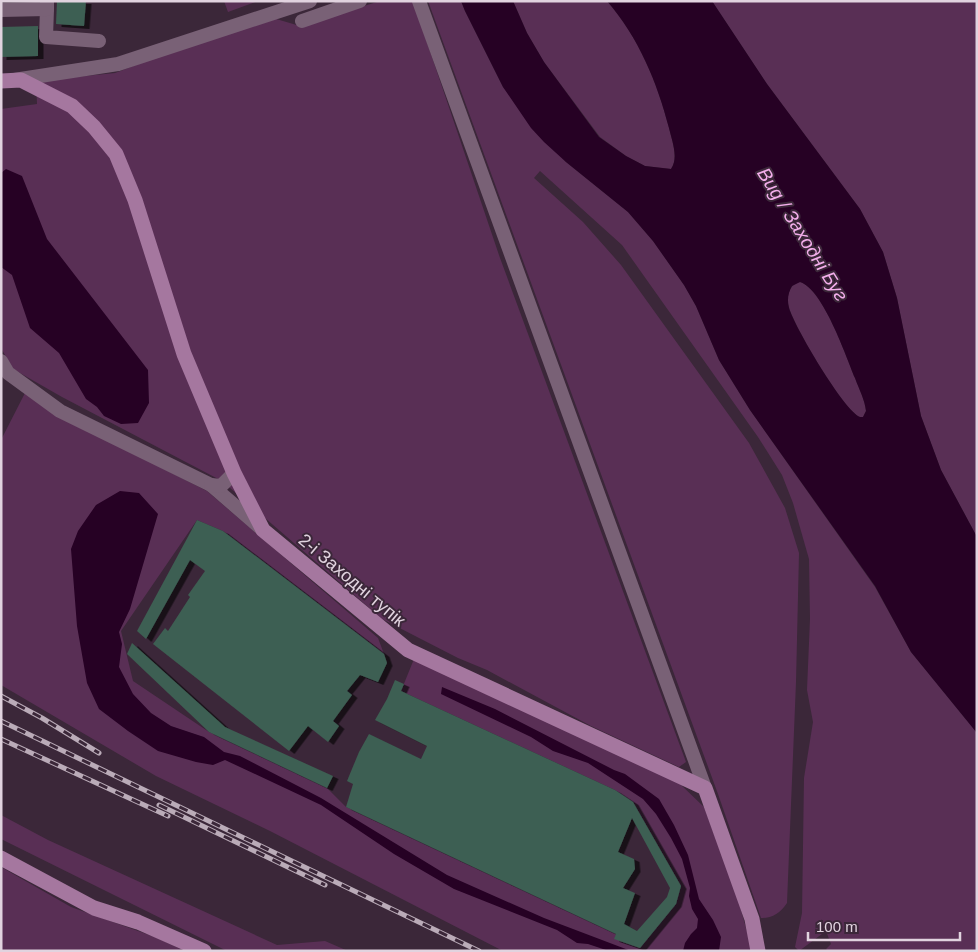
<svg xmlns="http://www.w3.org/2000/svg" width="978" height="952" font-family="Helvetica,sans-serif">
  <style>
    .green { fill: #592f55 }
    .water { fill: #260124; fill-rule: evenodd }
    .building { fill: #3d5e52; fill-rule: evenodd; filter: url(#shadow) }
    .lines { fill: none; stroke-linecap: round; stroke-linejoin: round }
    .minor { stroke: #796176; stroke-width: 14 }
    .major { stroke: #a5779f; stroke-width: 15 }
    .rail-casing { stroke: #baabb8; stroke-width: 5 }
    .rail { stroke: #3b2739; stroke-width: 3; stroke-dasharray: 9; stroke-linecap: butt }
    .labels { text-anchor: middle; stroke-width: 4; stroke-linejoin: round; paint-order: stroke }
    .street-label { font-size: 18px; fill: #e1d3df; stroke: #3b2739 }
    .water-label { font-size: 19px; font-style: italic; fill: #f3aeeb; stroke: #3b2739 }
  </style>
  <defs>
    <filter id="shadow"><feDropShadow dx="5.5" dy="3" stdDeviation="0" flood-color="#0009"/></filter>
  </defs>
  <rect width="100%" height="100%" fill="#3b2739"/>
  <g class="green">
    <path d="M224,1h34l-30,11z"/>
    <path d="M380,1h33l87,257 186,504 -7,5 -88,-41 -104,-56 -29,-12 -76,-39 -160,-138 -160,-84 -49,-28 -12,-21v-239l36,-5 -1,-23 79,-8 151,-57 34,10z"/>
    <path d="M428,1h33l4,10 38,76 63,75 62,50 25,29 31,44 12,21 23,54 31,50 125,177 36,65 66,81v218h-149l-2,-2 5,-5 -5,-13 -27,20 -4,-4 7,-34 2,-135 9,-56 -6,-32 3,-71 -1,-60 -16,-56 -11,-28 -24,-38 -136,-192 -82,-74 -6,7 49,44 38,43 128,178 36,65 14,45 -3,129 -9,221c-7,10 -14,15 -26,15l-43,-124z"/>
    <path d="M513,1h94c32,37 50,81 62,127 3,13 10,30 2,41l-26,-3 -19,-10 -26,-19 -56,-75 -17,-29z"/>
    <path d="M712,1h265v536l-36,-67 -20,-54 -24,-118 -14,-46 -23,-43 -93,-125z"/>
    <path d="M800,282c23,7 46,74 55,96 4,11 10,22 11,33l-3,6h-3c-16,-6 -67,-92 -71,-110 -3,-10 0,-23 11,-25z"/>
    <path d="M25,393l34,23 148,75 171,147 6,16 -161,-123 -26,-11 -76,111 12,50 76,51 118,56 19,19 270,127 24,13 36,-43 5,-18 -48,-84 -18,-12 -214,-99 13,-32 265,124 25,24 34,92 13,47v5h-248l-233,-120 -114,-55 -155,-91v-245z"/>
    <path d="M1,815l47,25 229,105 48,-4 23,10h-121l-226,-112z"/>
    <path d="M1,867l70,40 84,30 30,14h-184z"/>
  </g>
  <g class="water">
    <path d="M461,1h52l14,32 17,29 55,75 27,19 19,10 26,3c8,-11 1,-28 -2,-41 -12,-46 -30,-90 -62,-127h105l55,83 93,125 23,43 14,46 24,118 20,54 36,67v196l-66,-81 -36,-66 -125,-176 -31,-50 -23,-54 -12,-21 -31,-44 -25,-29 -62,-50 -22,-20 -13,-14 -28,-41 -38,-76zM800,282c23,7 46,74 55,96 4,11 10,22 11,33l-3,6h-3c-16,-6 -66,-91 -71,-109 -2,-8 -1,-15 3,-22z"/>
    <path d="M6,169l16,7 25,63 101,131 1,33 -11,20 -17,1 -17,-8 -7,-9 -11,-8 -27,-46 -29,-25 -18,-53 -11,-8v-94z"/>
    <path d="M120,491l19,2 19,21 -28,95 -11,23 3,12 -3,23 14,27 18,19 20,13 33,11 20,15 16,4 81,42 126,77 97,43 87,33h-22l-21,-7 -11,-1 -20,-13 -103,-41 -60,-35 -73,-49 -96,-45 -12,5 -17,-3 -38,-11 -30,-20 -29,-22 -12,-26 -10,-57 -6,-77 7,-18 18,-26z"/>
    <path d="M442,687l53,22 119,61 11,4 34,25 15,26 14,30 11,44 14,21 8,17 -2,14h-36l2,-8 6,-9 6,-6 1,-9 -6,-10 -3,-13 1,-8 -8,-29 -11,-21 -15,-24 -13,-15 -55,-36 -35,-12 -22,-14 -90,-43z"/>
  </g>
  <g class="building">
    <path d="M57,1h29l-2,25 -28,-2z"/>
    <path d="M38,26v30l-37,1v-30z"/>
    <path d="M197,520l26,11 161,123 3,9 -9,19 -18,-7 -13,16 5,4 -19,26 6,5 -11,16 -20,-16 -19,25 -136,-107 12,-16 3,3 22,-34 -2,-2 17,-24 -15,-11 -44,79 -9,-8z"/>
    <path d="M132,643l93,84 108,49 -6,12 -118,-56 -82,-78z"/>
    <path d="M395,680l9,4 -3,7 214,99 18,12 48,84 -5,18 -36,44 -26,-9 2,-5 -270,-127 7,-23 -6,-3 12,-29 10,-18 52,25 6,-13 -52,-26 12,-21zM632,818l38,70 -3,9 -30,34 -13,-7 11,-31 -12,-5 12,-19 -1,-10 -16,-7z"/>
  </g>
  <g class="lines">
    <g class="minor">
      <path d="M419,1l286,787"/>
      <path d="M47,9l-1,28 53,4"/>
      <path d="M1,10l46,-1v-7"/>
      <path d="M302,21l58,-20"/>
      <path d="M14,80l104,-16 192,-63"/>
      <path d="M1,361l7,12 52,38 151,74 52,45"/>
      <path d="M211,485l10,1 13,-13"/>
    </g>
    <g class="major">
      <path d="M1,81l20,-1 51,26 22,21 22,27 19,46 49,154 50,119 29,57 145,120 297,138 47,131 6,32"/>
      <path d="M1,858l93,50 44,14 66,29"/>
    </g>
    <g class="rail-casing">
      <g id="rail">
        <path d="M1,696l41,22 57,35"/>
        <path d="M1,721l478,230"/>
        <path d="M1,739l167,77"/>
        <path d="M159,805l166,80"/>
      </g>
    </g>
    <use href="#rail" class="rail"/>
  </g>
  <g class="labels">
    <g class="street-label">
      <text transform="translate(352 580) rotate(40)" y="6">2-і Заходні тупік</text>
    </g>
    <g class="water-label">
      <text transform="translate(803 234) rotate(58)" y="7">Bug / Заходні Буг</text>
    </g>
  </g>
  <rect width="978" height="952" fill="none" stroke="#e1d3df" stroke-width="5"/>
  <path d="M808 932v8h152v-8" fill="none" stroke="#e1d3df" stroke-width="2.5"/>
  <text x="816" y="932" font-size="15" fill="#e1d3df" stroke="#3b2739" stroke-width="4" paint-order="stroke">100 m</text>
</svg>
